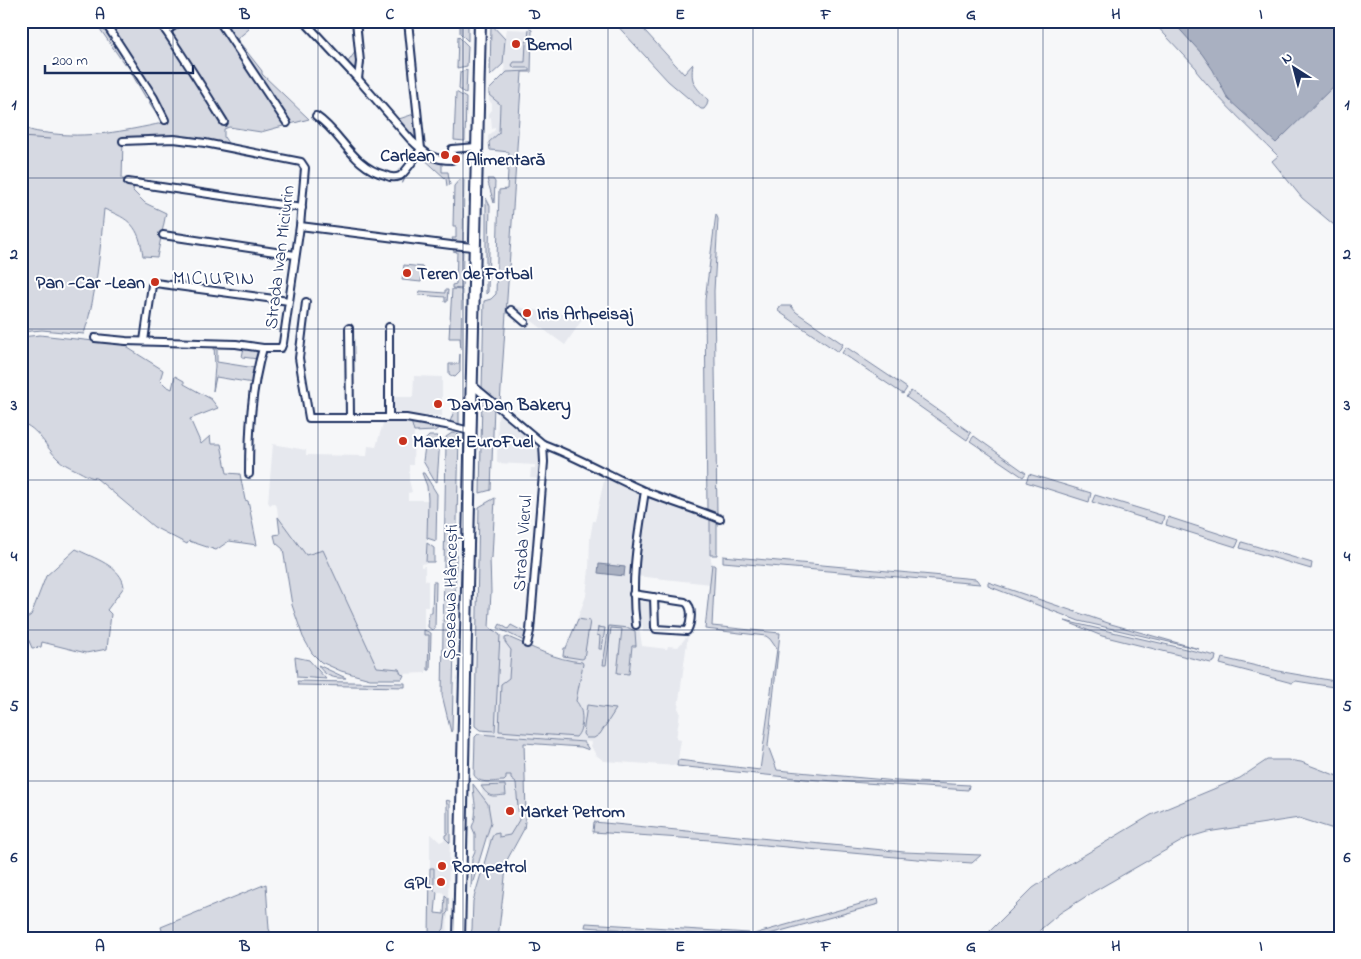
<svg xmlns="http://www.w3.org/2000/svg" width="1361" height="959" font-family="'Indie Flower',sans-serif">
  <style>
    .built { fill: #e6e8ee }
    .green { fill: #d6d9e2; stroke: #7884a0 }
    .water { fill: #a9b0c1; stroke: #707c99 }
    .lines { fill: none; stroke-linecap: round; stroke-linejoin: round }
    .stream { stroke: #707c99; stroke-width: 1 }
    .minor-casing { stroke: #1b2f5e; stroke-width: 10 }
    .trunk-casing { stroke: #1b2f5e; stroke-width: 14 }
    .minor { stroke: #fff; stroke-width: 6 }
    .trunk { stroke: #fff; stroke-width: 10 }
    .grid { fill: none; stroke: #1b2f5e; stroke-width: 1; stroke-opacity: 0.55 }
    .poi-dot { fill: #c8321e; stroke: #fff; stroke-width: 2 }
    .labels { text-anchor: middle; stroke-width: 4; stroke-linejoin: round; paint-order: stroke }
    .poi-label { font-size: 18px; font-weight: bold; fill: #1b2f5e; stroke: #fff; text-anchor: start }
    .street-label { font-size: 18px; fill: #1b2f5e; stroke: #fff }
    .quarter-label { font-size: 20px; letter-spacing: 1px; fill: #1b2f5e; stroke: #fff }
    .neatline { fill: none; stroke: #1b2f5e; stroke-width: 2 }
    .grid-label { font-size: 16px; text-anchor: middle; font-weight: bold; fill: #1b2f5e }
  </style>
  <rect width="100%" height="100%" fill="#f6f7f9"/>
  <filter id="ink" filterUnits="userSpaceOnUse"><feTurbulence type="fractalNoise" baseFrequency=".02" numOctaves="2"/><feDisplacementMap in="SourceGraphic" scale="10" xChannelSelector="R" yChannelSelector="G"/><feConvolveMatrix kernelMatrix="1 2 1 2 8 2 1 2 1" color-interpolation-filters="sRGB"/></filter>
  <g filter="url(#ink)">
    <g class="built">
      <path d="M507,29l25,1 -1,42 -26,1 -1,-11 1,-23z"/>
      <path d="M489,95l11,8 -1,31 -11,9v-7l7,-6v-2l-3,1 -1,-12 -2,1v-5l3,-3v-6l-3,-4z"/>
      <path d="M511,306l30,5 43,6 -19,28z"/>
      <path d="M414,376l28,1v39l-47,-2 -3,-3v-14h21z"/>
      <path d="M498,412h3l39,33v34l-10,-1 1,-10h4v-3l-38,-2z"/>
      <path d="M384,420l27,1 3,10 -1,34h-4v15l3,12 -4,1v7h20l-2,63 -5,1v3l4,-1v14l3,1v26h-4v28h5l-1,35 -2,1v2l-25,1 -2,-5 -22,-2 -54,-117 -17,5 -28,-38 -1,-10 -4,-4 -3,2 -2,-3 5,-58 33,6v5l61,1 1,-10 8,1z"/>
      <path d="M605,476l37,16 -9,60 -1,41 2,32 5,1 3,20 25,3 1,-3 10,1 10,-12 -10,73 2,4 -4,27 5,1 -4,26 -73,-5 -8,-6 -5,-9 1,-4 -108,-8 5,-107 23,15 53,18 1,-11 20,-53 3,-27 1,-30 3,-18h2z"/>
      <path d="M647,494l63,24v37l2,9 -1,20 -75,-8z"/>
      <path d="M635,602h16l2,30h-10l-1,-9h-4z"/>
      <path d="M520,771l-1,58 -9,16 -21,1 -3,-15 -1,-30 -3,-5 -1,-14 23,-1 1,-9z"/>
      <path d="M430,833l10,9 6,-3 4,4 -2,55 -6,-6h-8v-24h-4z"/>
      <path d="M448,912l-1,26h-18l10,-4 5,-5 2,-15z"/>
    </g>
    <g class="green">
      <path d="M99,21h145l5,8 -12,10 25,32v3l47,45 -48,13 -32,-5 -5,2v8l6,9 -25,-5 -82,-2 -1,40 6,1 6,5 -1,6 12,12 21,10 -9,44 -14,-1c-4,-30 -13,-37 -39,-47 -4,42 -7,84 -20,125l-42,-4 -21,2v-206c9,5 16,6 26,7 40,6 77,-2 116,-10l-14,-21 3,-1 -2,-4 -4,1 -16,-27 2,-1 -4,-7 -3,2 -25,-36 5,-2z"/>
      <path d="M464,21h4v20l-8,-8v-10z"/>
      <path d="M613,21h23l48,53 9,-10c-3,19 2,22 15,36l-1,5 -3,4h-3l-33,-28z"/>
      <path d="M1152,21h188v209l-38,-32 -30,-37 6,-5c-28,-28 -57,-54 -82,-85l1,-2z"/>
      <path d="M491,24l14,15 -2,25 -13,12z"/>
      <path d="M529,29l3,1 -1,42h-9l-22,332 -18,-14 2,-89 7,-2 5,-5 3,-104 8,-1 2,-37 -19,-2 -1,-8 10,-9 1,-29 -11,-9v-5l18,-18 22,-1v-3h-15l-2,-3 2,-3h11l1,-20 2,-2z"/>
      <path d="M458,36l10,10 -1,20 -10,2z"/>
      <path d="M354,39l3,26 -4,5 -9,-9 4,1 7,-10z"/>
      <path d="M467,70l-1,24 -7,-5 1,-17z"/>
      <path d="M456,92l10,6 -1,43 -11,-1z"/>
      <path d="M414,114l2,22 -3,3 -17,-19z"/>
      <path d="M422,154l20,8v10h6l2,13 -3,1 -1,-7 -24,-22 -9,7 -11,20 7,-15z"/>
      <path d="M464,179l-1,62 -1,1 -8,1 -2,-5h4v-12h-3l1,-40 5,-6z"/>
      <path d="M487,179h6l2,3 -1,21z"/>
      <path d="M486,198l4,8 -2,86 -2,2z"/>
      <path d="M716,214l2,5 -4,72 3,224 -10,-4 -2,-211z"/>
      <path d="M455,248h5l3,4 -1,37 -10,-1v-3l4,-1 1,-32 -4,-1z"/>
      <path d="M404,265l19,2 -2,15 -19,-2z"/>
      <path d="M452,289l10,1 -1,59 -1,-11h-11z"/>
      <path d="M445,290h3l-1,12h-2v-5l-26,-2 1,-4 25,2z"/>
      <path d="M780,306h11l5,6 47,32 -5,8 -60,-41z"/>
      <path d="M40,335l89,10 -1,3 35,22 -3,10 6,6 6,3 3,-13 9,5v3l27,15 7,9 -28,11 11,25 9,-8 1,8h10l6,29 13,1 5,26 3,1 9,44 -28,-4 -13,9 -27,-9 -2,3 -33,-17 -58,-49c-9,-1 -13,-5 -22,-9 -6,-3 -11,-5 -16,-10 -12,-11 -20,-32 -37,-36v-86z"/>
      <path d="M217,344v18l38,6 -2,15 -37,-6 -3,14 2,-25 -1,-21z"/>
      <path d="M244,347l16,2 -2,10 -16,-2z"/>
      <path d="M846,347l61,41 -4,6 -61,-41z"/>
      <path d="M460,354v18l-5,5 -3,-1 -3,-2v-10h10z"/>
      <path d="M911,391l60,42 -4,7 -61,-43z"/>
      <path d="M482,398l4,1 8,6 -3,85 -11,3z"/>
      <path d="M458,400l1,1v23l-6,1 -3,-3z"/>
      <path d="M411,421l28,6v1l-4,3 -21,1z"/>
      <path d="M452,433l7,2 -7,295 -1,2 -9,-37 4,-253v-5z"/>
      <path d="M429,436h8l3,3 -3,43 -3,-2 -11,-19 3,-22z"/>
      <path d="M974,436l52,37 -3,4 -53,-36z"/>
      <path d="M422,473h2l13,21 -1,47 -9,-3 1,-39 -1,-13z"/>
      <path d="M1029,474l62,19 -2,9 -63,-20z"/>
      <path d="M1095,495l69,21 -2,8 -70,-22z"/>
      <path d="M495,498l-3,60h-2l1,34 -2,35 11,8 -5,96 -15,-1 -5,-4v-6l4,-213z"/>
      <path d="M278,517l28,38 17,-5 54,117 22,2 2,5 3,1 -2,4h-32l-29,-8 -20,-9 -9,-9 -9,-16 -11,-32 -9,-56 -7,-6 -2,-8 6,-1z"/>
      <path d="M1168,517l71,23 -3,7 -70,-22z"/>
      <path d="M710,518l7,2v35h-7z"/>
      <path d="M1242,542l70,21 -1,6 -71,-21z"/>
      <path d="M427,543l7,5v14h-8z"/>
      <path d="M76,549c17,9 46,17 48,38l-17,23 4,4 -4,35 -21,4 -44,-11 -1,5 -9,1 -10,-24 1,-3 8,-6 15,-39z"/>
      <path d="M723,556l253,23 4,5 -257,-22z"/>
      <path d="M712,564l3,2 -3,60 68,7 -12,113 9,24 119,11 73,4 -1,5 -162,-11 -129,-13 1,-6 82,10 17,-121 -7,-10 -4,-3 -61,-7z"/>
      <path d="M433,582h3l-1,46 -3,2 -4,-3 1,-14h3z"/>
      <path d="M988,582l123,42 88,25 -120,-28 -91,-35z"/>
      <path d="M578,619l12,2 -6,37 -2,1 -19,-3 1,-8h2z"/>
      <path d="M1065,621l151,35 -1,5 -4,2 -109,-27z"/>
      <path d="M500,624l8,5 3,-4 15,8 2,-2 -2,11 -28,-14z"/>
      <path d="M609,626l20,2 6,3 1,15h-4l-3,28 -12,-1 5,-44 -11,-1 -5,37h-3z"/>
      <path d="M598,627l7,1 -3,21h-3l1,-13 -3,-1z"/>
      <path d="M424,630l7,3 -1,37h-2l1,-35h-5z"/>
      <path d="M508,637c24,10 47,23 74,25l1,2 -7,37c8,8 8,28 0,36l-77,-6 2,-47 8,-6 2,-28 -6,-8v-4z"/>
      <path d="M295,657l14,3 17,19 -29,-2z"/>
      <path d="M1222,658l61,14 57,10v6l-44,-7 -4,2 -72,-19z"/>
      <path d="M318,665l28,13c-12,1 -22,-2 -28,-13z"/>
      <path d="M297,681l108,2v4l-107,-2z"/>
      <path d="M587,705l29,4 -16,25 -6,4h-8l-3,-4z"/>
      <path d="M478,734l106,8 5,8 -8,-3 -57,-4 2,70 -2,16 -17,31 -9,78h-28l2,-9 1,-28 19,-64 2,-3 5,-1v4l11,-2 9,-15 -3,-37 -5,-4v-4h-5v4l-2,2c-11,0 -24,4 -30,-6l1,-38z"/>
      <path d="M1267,760h21l13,2 39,15v54l-41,-13 -92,14 -20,6 -94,54 -33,21 -19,16 -7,9h-51l50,-50 28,-19 90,-54 89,-37z"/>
      <path d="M473,784l15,20 3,18 -20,66 1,-30 3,-7v-17l-3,-7c7,-15 1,-28 1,-43z"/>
      <path d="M505,785l1,10c-14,1 -16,4 -25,-9z"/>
      <path d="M446,800l4,1v42l-5,-5v-3l2,-1v-30z"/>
      <path d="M594,822l310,30 77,3 -9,8 -44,-3 -218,-20 -117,-8z"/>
      <path d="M430,868h4v23l3,1 -2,21 9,1 1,-19 3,3v14l-2,2 -2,15 -5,5 -10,3z"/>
      <path d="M266,884l3,45 4,9h-119l9,-4 -2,-7z"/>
      <path d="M878,899l1,5 -124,34 -1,-4z"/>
      <path d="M586,923l163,10 2,5 -166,-11z"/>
    </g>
    <g class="water">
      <path d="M1172,21h11l4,5 3,-5h150v59l-64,63 -48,-44 -15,-29 -11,-16z"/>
      <path d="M599,564l26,3 -1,9 -26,-3z"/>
    </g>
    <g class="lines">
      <path class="stream" d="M21,137l29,2"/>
      <g class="minor-casing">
        <g id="minor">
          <path d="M104,21l50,77 11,22"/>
          <path d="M159,21c23,33 44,67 65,101"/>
          <path d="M219,21l68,102"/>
          <path d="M304,21l54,58 53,61c15,13 20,20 41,20v-11l24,-2"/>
          <path d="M356,21l4,41 -2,17"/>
          <path d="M166,31l15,-10"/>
          <path d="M316,116c26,17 36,51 69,59 4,2 10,3 15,1 6,-4 17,-21 21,-27l-13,-128"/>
          <path d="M128,182l174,26"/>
          <path d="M300,226l151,19 23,2"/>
          <path d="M163,235l132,20"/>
          <path d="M306,302l-7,56 10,60h97l40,7 24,6"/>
          <path d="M511,310l14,12"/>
          <path d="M389,327v90"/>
          <path d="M349,328l1,90"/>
          <path d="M95,338l31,3 110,3 27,4h18l2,-5 17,-117 5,-58 -4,-6 -96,-19 -31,-4 -51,2"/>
          <path d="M144,341l8,-56 3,-2 134,18"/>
          <path d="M471,384l72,60 1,18 -14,169 -3,13"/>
          <path d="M543,444c35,13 67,32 101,47 25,10 51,18 76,28"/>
          <path d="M249,474c0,-42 2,-86 14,-126"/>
          <path d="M633,594l52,8c9,5 6,21 2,29l-31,-2 -1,-2 -1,-30"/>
          <path d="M636,625c-6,-45 2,-89 9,-134"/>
        </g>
      </g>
      <g class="trunk-casing">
        <path id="trunk" d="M459,938l21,-917"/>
      </g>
      <use href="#minor" class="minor"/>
      <use href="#trunk" class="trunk"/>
    </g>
  </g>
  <path class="grid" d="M173,21v917M318,21v917M463,21v917M608,21v917M753,21v917M898,21v917M1043,21v917M1188,21v917M21,178h1319M21,329h1319M21,480h1319M21,630h1319M21,781h1319"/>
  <g class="poi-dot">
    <circle cx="516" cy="44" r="5"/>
    <circle cx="445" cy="155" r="5"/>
    <circle cx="456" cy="159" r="5"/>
    <circle cx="407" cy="273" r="5"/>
    <circle cx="155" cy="282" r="5"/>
    <circle cx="527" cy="313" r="5"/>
    <circle cx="438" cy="404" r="5"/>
    <circle cx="403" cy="441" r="5"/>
    <circle cx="510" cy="811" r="5"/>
    <circle cx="442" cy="866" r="5"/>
    <circle cx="441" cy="882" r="5"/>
  </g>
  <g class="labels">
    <g class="poi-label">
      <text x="526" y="50">Bemol</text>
      <text x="435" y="161" text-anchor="end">Carlean</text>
      <text x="466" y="165">Alimentară</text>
      <text x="417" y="279">Teren de Fotbal</text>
      <text x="145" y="288" text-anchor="end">Pan -Car -Lean</text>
      <text x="537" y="319">Iris Arhpeisaj</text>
      <text x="448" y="410">DaviDan Bakery</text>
      <text x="413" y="447">Market EuroFuel</text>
      <text x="520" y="817">Market Petrom</text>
      <text x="452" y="872">Rompetrol</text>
      <text x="431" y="888" text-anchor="end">GPL</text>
    </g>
    <g class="street-label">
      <text transform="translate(279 257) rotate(-83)" y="6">Strada Ivan Miciurin</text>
      <text transform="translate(522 543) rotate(-86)" y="6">Strada Vierul</text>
      <text transform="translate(450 592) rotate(-89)" y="6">Șoseaua Hâncești</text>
    </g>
    <g class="quarter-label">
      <text x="214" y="284">MICIURIN</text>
    </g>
  </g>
  <rect width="1361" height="959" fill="none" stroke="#fff" stroke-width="55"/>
  <g transform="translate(1294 68) rotate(324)" stroke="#ffffff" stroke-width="4" paint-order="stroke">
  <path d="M0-4L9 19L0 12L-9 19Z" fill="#1b2f5e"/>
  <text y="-8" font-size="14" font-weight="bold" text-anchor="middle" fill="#1b2f5e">N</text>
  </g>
  <path d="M45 65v8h148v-8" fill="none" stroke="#1b2f5e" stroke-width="2.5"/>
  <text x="52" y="65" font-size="15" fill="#1b2f5e" stroke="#ffffff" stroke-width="4" paint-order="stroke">200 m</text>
  <rect x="28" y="28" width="1306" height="904" class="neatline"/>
  <g class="grid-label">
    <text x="100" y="19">A</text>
    <text x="245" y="19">B</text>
    <text x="390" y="19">C</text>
    <text x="535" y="19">D</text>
    <text x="680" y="19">E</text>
    <text x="826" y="19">F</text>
    <text x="971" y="19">G</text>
    <text x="1116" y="19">H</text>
    <text x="1261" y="19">I</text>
    <text x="14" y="109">1</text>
    <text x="1347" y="109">1</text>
    <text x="14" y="259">2</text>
    <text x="1347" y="259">2</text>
    <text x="14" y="410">3</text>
    <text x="1347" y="410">3</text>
    <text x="14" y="561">4</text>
    <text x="1347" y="561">4</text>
    <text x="14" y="711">5</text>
    <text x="1347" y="711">5</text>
    <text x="14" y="862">6</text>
    <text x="1347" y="862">6</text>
    <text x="100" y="951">A</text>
    <text x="245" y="951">B</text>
    <text x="390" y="951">C</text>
    <text x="535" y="951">D</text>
    <text x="680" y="951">E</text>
    <text x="826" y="951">F</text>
    <text x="971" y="951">G</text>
    <text x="1116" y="951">H</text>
    <text x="1261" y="951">I</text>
  </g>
</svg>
